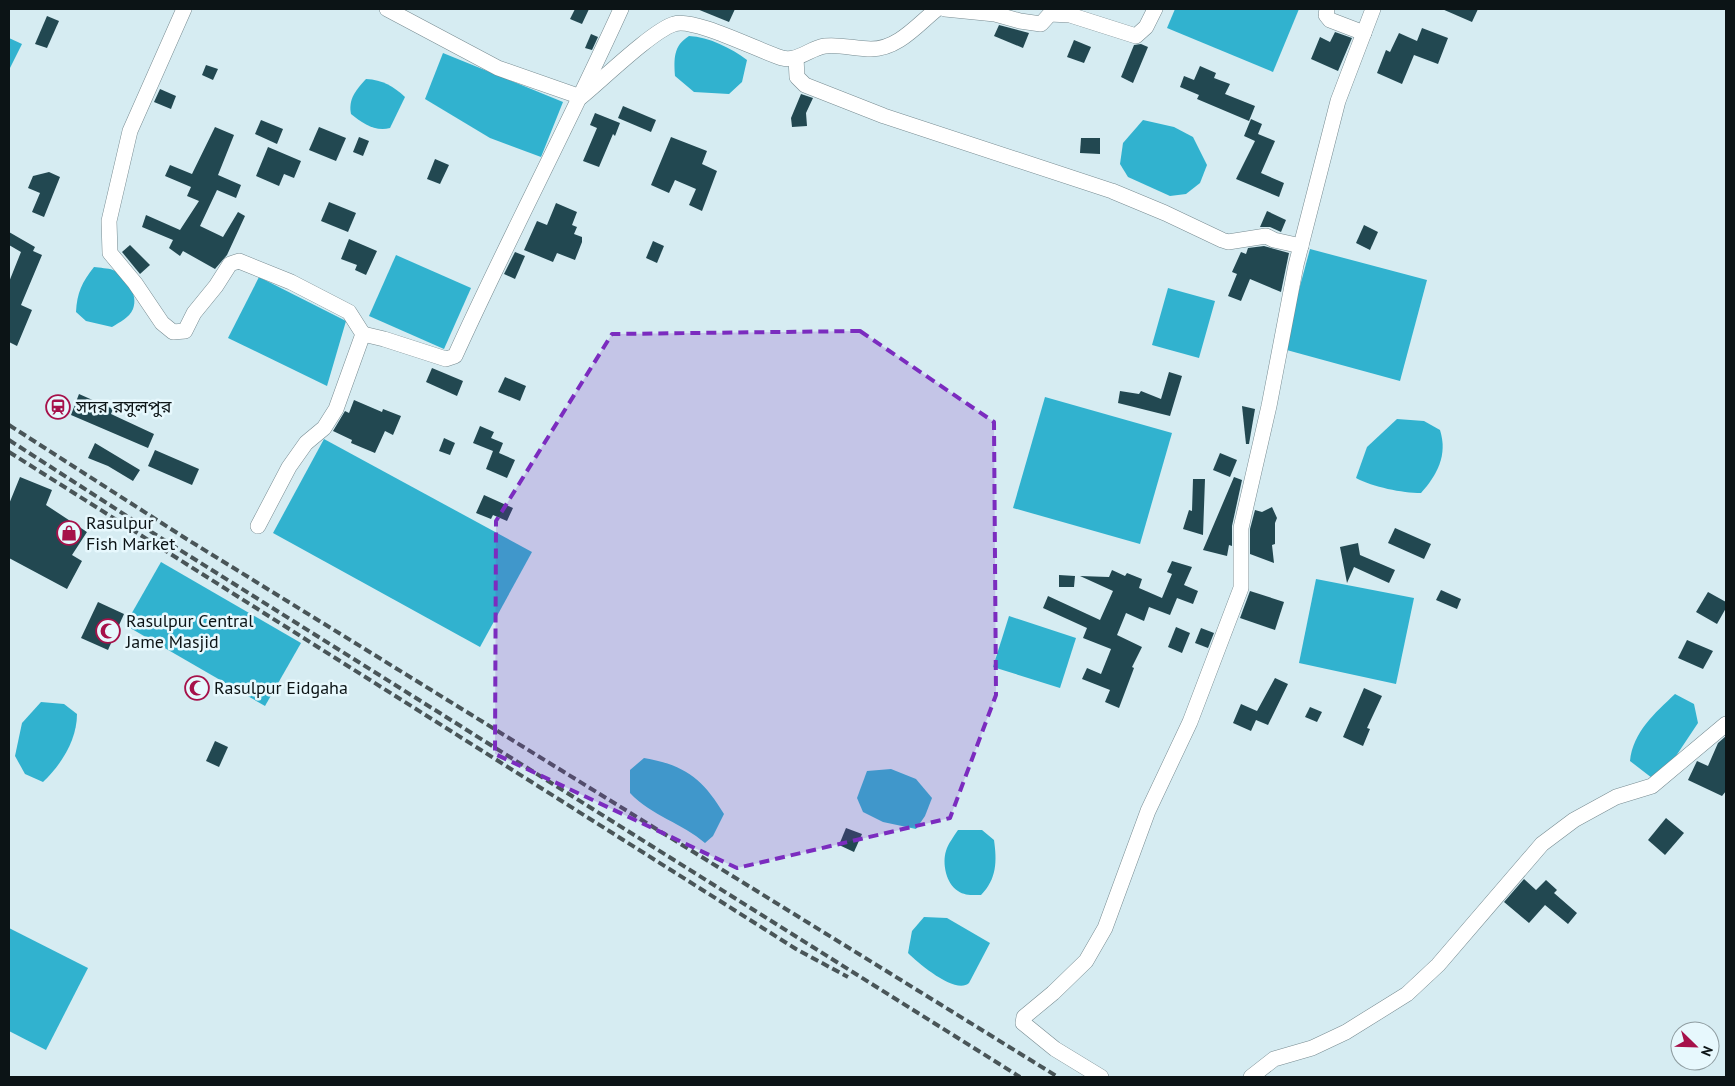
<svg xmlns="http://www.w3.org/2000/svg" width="1735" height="1086" font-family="'PT Sans','Noto Sans Bengali',sans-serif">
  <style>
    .water { fill: #31b2cf }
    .building { fill: #224851 }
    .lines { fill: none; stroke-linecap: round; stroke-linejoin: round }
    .minor-casing { stroke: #778b91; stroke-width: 16 }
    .minor { stroke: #fff; stroke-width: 15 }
    .rail { stroke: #495558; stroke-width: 4; stroke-dasharray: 8 4; stroke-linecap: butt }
    .marked { fill: #7b2cbf; fill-opacity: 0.2; stroke: #7b2cbf; stroke-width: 4; stroke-dasharray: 10 6; stroke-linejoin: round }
    .labels { text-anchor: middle; stroke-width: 5; stroke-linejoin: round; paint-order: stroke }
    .poi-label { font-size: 18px; fill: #0c1416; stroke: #e7f8fd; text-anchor: start }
  </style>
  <rect width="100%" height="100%" fill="#d6ecf2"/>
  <g class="water">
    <path d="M1175,9h124l-26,63 -106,-44z"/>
    <path d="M689,36c20,1 42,12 58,24l-5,22 -13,12 -35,-2 -19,-16c-1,-17 -2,-30 14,-40z"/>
    <path d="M9,38l13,6 -13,26z"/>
    <path d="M443,53l120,49 -22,55 -51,-19 -65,-39z"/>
    <path d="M366,79c17,1 27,7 39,18l-15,31c-15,4 -28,-5 -39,-14 -3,-15 5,-24 15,-35z"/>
    <path d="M1143,120l31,7 19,10 14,28 -7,18 -14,11 -16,2 -42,-19 -8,-13 3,-21z"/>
    <path d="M1310,249l117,31 -27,101 -117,-32z"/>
    <path d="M396,255l75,33 -27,61 -75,-33z"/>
    <path d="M94,267c6,1 14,1 19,3 13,6 26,25 20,39 -4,9 -13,13 -21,18l-26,-6 -10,-9c1,-19 6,-30 18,-45z"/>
    <path d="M259,277l87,44 -19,65 -99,-48z"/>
    <path d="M1168,288l47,13 -16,57 -47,-13z"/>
    <path d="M1045,397l127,36 -32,111 -127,-36z"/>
    <path d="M1397,419l27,2 16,9c8,25 -3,45 -19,63 -19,0 -48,-6 -65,-15l11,-31z"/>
    <path d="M324,439l208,113 -52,95 -207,-114z"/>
    <path d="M161,562l140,81 -36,63 -140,-81z"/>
    <path d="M1316,579l98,19 -18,86 -97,-21z"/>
    <path d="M1009,616l67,22 -16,50 -67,-21z"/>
    <path d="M1675,694l19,10 4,19 -30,45 -16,10 -22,-17c3,-29 25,-48 45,-67z"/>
    <path d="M41,702l23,2 13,10c0,26 -16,51 -34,68l-18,-8 -10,-18 7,-33z"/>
    <path d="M644,758c41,7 59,21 80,56l-11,22 -8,7c-23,-20 -53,-27 -75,-50v-23z"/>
    <path d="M891,769l25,10 16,19 -7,18 -9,13 -33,-7 -20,-10 -6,-14 10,-27z"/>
    <path d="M958,830h24l12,10c3,21 3,39 -13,55 -7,0 -16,1 -23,-4 -12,-7 -16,-28 -12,-40 2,-7 8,-15 12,-21z"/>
    <path d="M924,917l23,1 43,25 -21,40c-13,12 -50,-19 -61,-30l4,-22z"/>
    <path d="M9,928l79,40 -42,82 -37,-19z"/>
  </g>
  <g class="building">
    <path d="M575,9h14l-7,15 -12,-5z"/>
    <path d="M697,9h38l-6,13z"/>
    <path d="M1442,9h36l-6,13z"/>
    <path d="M47,16l12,5 -12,27 -12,-4z"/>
    <path d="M999,25l30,8 -6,15 -29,-12z"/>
    <path d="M1422,28l26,10 -10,26 -24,-9 -12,29 -25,-11 9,-23 4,2 9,-19 18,8z"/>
    <path d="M1335,32l17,6 -14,33 -27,-12 9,-22 10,5z"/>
    <path d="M591,34l7,3 -6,13 -7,-2z"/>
    <path d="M1074,40l17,7 -7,16 -17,-6z"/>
    <path d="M1141,44l7,3 -15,36 -12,-6 13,-32z"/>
    <path d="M206,65l12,4 -5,11 -11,-5z"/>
    <path d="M1200,66l16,7 -2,5 16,6 -5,10 30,12 -6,15 -52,-22 2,-4 -19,-8 4,-11 10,4z"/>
    <path d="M160,89l16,7 -5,13 -17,-7z"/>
    <path d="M801,94l12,4 -7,15 1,13 -15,1 -1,-9z"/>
    <path d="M623,106l33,14 -5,12 -33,-14z"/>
    <path d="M595,113l25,10 -5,13 -2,-2 -14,33 -16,-6 14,-33 -7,-3z"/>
    <path d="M1251,119l11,5 -4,10 17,7 -14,32 23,10 -5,14 -43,-18 19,-38 -11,-5z"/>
    <path d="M261,120l22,9 -6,15 -22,-10z"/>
    <path d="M215,127l19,8 -16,40 23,10 -5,13 -19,-8 -17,36 23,11 15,-25 7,4 -18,39 -12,14 -32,-18 -3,5 -11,-8 4,-8 -31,-13 4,-12 34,15 19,-29 -12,-5 4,-9 -26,-11 5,-11 22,9z"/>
    <path d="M319,127l27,11 -10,23 -27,-11z"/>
    <path d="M359,137l10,4 -6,15 -10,-4z"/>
    <path d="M671,137l36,14 -5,13 15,7 -15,40 -13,-6 7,-16 -21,-9 -6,13 -18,-8z"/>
    <path d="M1081,138h19v16l-20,-1z"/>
    <path d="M268,147l33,14 -7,17 -10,-4 -5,12 -23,-10z"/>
    <path d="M435,159l14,6 -9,19 -13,-5z"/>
    <path d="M49,172l11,5 -16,40 -12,-5 8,-19 -12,-5 5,-12z"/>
    <path d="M329,202l27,11 -8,19 -27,-11z"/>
    <path d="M556,203l21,9 -5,13 5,2 -3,7 8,3v5l-7,18 -18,-7 -4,9 -29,-12 13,-29 10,4z"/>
    <path d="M1267,211l19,9 -5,12 -11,-5h-10z"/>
    <path d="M1364,225l14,7 -8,18 -14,-7z"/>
    <path d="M9,232l26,15 -2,4 9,4 -21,50 11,5 -15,36 -8,-4v-60l12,-30 -12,-7z"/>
    <path d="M349,239l28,12 -11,24 -11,-5 2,-5 -16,-6z"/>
    <path d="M653,241l11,5 -7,17 -11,-5z"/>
    <path d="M130,245l20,20 -10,9 -18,-22z"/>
    <path d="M1264,246l25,7 -8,39 -31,-13 -9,22 -13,-5 9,-22 -5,-2 9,-20 5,2 2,-6z"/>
    <path d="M515,252l10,4 -10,23 -11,-5z"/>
    <path d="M432,368l31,13 -6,15 -31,-14z"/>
    <path d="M1169,372l13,4 -12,40 -52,-13 2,-12 19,3 2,-3 20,8z"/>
    <path d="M505,377l21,9 -6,15 -22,-9z"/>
    <path d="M79,394l34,15 -2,5 43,20 -6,14 -77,-33z"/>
    <path d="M354,400l28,12 1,-3 18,7 -8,19 -8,-4 -10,22 -24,-10 1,-3 -19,-9 12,-20 4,2z"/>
    <path d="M1242,406l13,3 -6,35h-3z"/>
    <path d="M480,426l14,6 -3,6 12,5 -4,10 16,7 -8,18 -21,-9 7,-18 -20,-8z"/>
    <path d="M444,438l11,5 -5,12 -11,-4z"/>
    <path d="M95,443l45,27 -7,11 -25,-15 -20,-8z"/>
    <path d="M155,450l44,19 -7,16 -44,-19z"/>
    <path d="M1220,453l17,7 -7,17 -17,-7z"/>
    <path d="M20,477l32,13 -6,15 41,27 -15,23 10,6 -15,28 -58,-31v-54z"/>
    <path d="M1234,477l8,3 -10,46v20l-3,-1 -2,11 -24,-6z"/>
    <path d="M1193,479h12l-2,56 -20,-6 6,-19 3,1z"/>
    <path d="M484,495l29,13 -6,13 -14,-6 -2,4 -15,-6z"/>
    <path d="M1272,507l5,11 -2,5v21l-3,1 2,18 -24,-9v-25l5,-19 7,2z"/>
    <path d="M1395,528l36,16 -7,15 -36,-16z"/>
    <path d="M1358,543l2,12 35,15 -6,13 -35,-16 -7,16 -7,-36z"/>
    <path d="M1172,561l20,6 -8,18 14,6 -5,13 -16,-6 -7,17 -21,-8 -5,14 -18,-8 -9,22 25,12 -10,20 2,1 -15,40 -14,-6 5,-12 -28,-11 5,-11 14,6 10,-25 -28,-11 4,-10 -44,-20 5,-12 52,24 13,-29 -33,-15 29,1 3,-7 13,6 2,-3 15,6 -3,9 23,10 10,-24 -5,-2z"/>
    <path d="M1059,575l16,1 -1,11h-15z"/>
    <path d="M1441,590l20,9 -4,10 -21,-9z"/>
    <path d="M1250,591l34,11 -9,28 -35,-12z"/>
    <path d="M1708,592l18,10v6l-9,16 -21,-12z"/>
    <path d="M98,602l26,12 -16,36 -27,-12z"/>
    <path d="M1176,627l14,6 -8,20 -14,-6z"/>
    <path d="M1201,628l13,5 -6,15 -13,-5z"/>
    <path d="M1687,640l26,11 -10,18 -25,-11z"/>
    <path d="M1275,678l13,6 -20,41 -12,-5 -5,11 -18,-8 8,-19 16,7z"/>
    <path d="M1364,688l18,8 -15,32 3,1 -7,17 -20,-9z"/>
    <path d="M1310,707l12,5 -5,10 -12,-5z"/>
    <path d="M1726,736v55l-4,5 -34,-16 9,-19 11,5 10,-23z"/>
    <path d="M215,741l13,6 -9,20 -13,-6z"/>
    <path d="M1666,818l18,15 -19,22 -17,-15z"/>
    <path d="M846,828l16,6 -8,18 -15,-7z"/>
    <path d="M1524,879l12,11 10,-10 11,10 -3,3 23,20 -9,11 -23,-19 -16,18 -25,-21z"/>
  </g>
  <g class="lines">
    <g class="minor-casing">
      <g id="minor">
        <path d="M184,9l-54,122 -21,90 1,32 25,30 27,40 11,9 12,-1 9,-18 22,-27 14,-22 9,-3 52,21 58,30 14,22 -27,75 -12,19 -18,15 -17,24 -31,59"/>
        <path d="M387,9l111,59 83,29c21,-17 71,-66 93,-73 19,-7 85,27 108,34 16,4 28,-10 43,-12 14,-2 31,3 46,3 27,0 46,-24 66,-40"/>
        <path d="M945,9l50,5 25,7 21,3 9,-10 20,1 66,21 10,-9 9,-18"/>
        <path d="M1327,9l-1,6 4,5 34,13"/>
        <path d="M796,58l1,19 8,8 79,31 228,75 53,22 57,27 6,2 38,-6 8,4 27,6"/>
        <path d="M363,334l21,5 62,20 9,-3c53,-117 113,-230 166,-347"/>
        <path d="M1101,1077l-46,-28 -32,-26 1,-6 29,-24 33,-32 19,-33 43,-117 42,-89 51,-134v-60l28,-122 27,-141 42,-164 35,-92"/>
        <path d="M1251,1077l23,-18 38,-11 34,-16 61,-38 31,-29 104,-121 32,-24 42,-23 36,-11 74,-62"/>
      </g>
    </g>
    <use href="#minor" class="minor"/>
    <g class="rail">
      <path d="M9,425l176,113 873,539"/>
      <path d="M9,440l155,100 856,537"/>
      <path d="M9,452l787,497 52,28"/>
    </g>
  </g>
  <path class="marked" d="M860,331l134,91 2,273 -46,123 -213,50 -242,-114 1,-233 116,-187z"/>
  <defs>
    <g id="station-ring" transform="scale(1.25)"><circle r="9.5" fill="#e7f8fd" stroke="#a6114a" stroke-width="1.5"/><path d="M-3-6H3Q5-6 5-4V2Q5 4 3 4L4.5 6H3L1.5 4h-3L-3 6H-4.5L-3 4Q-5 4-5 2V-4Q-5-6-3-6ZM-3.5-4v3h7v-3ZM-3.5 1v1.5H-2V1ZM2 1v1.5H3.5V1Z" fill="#a6114a"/></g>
    <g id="shop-ring" transform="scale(1.25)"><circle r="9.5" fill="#e7f8fd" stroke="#a6114a" stroke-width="1.5"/><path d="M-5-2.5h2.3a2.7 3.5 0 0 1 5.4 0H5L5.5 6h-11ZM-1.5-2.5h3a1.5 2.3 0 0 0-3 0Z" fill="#a6114a"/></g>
    <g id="mosque-ring" transform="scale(1.25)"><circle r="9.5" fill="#e7f8fd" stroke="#a6114a" stroke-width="1.5"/><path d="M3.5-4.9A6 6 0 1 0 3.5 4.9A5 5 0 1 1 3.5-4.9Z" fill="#a6114a"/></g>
  </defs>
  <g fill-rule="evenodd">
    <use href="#station-ring" x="58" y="407"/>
    <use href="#shop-ring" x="69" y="533"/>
    <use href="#mosque-ring" x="108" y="631"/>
    <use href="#mosque-ring" x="197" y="688"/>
  </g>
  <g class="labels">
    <g class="poi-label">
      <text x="76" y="413">সদর রসুলপুর</text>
      <text x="86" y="529">Rasulpur<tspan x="86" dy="21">Fish Market</tspan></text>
      <text x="126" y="627">Rasulpur Central<tspan x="126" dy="21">Jame Masjid</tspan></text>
      <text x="214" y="694">Rasulpur Eidgaha</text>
    </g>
  </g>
  <rect width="1735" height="1086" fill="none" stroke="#0c1416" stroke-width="20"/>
  <g transform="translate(1695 1046) rotate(113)"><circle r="24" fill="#e7f8fd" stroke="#8f9da1"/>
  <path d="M0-4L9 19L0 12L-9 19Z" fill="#a6114a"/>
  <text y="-8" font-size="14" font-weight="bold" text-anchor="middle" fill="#0c1416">N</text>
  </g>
</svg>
